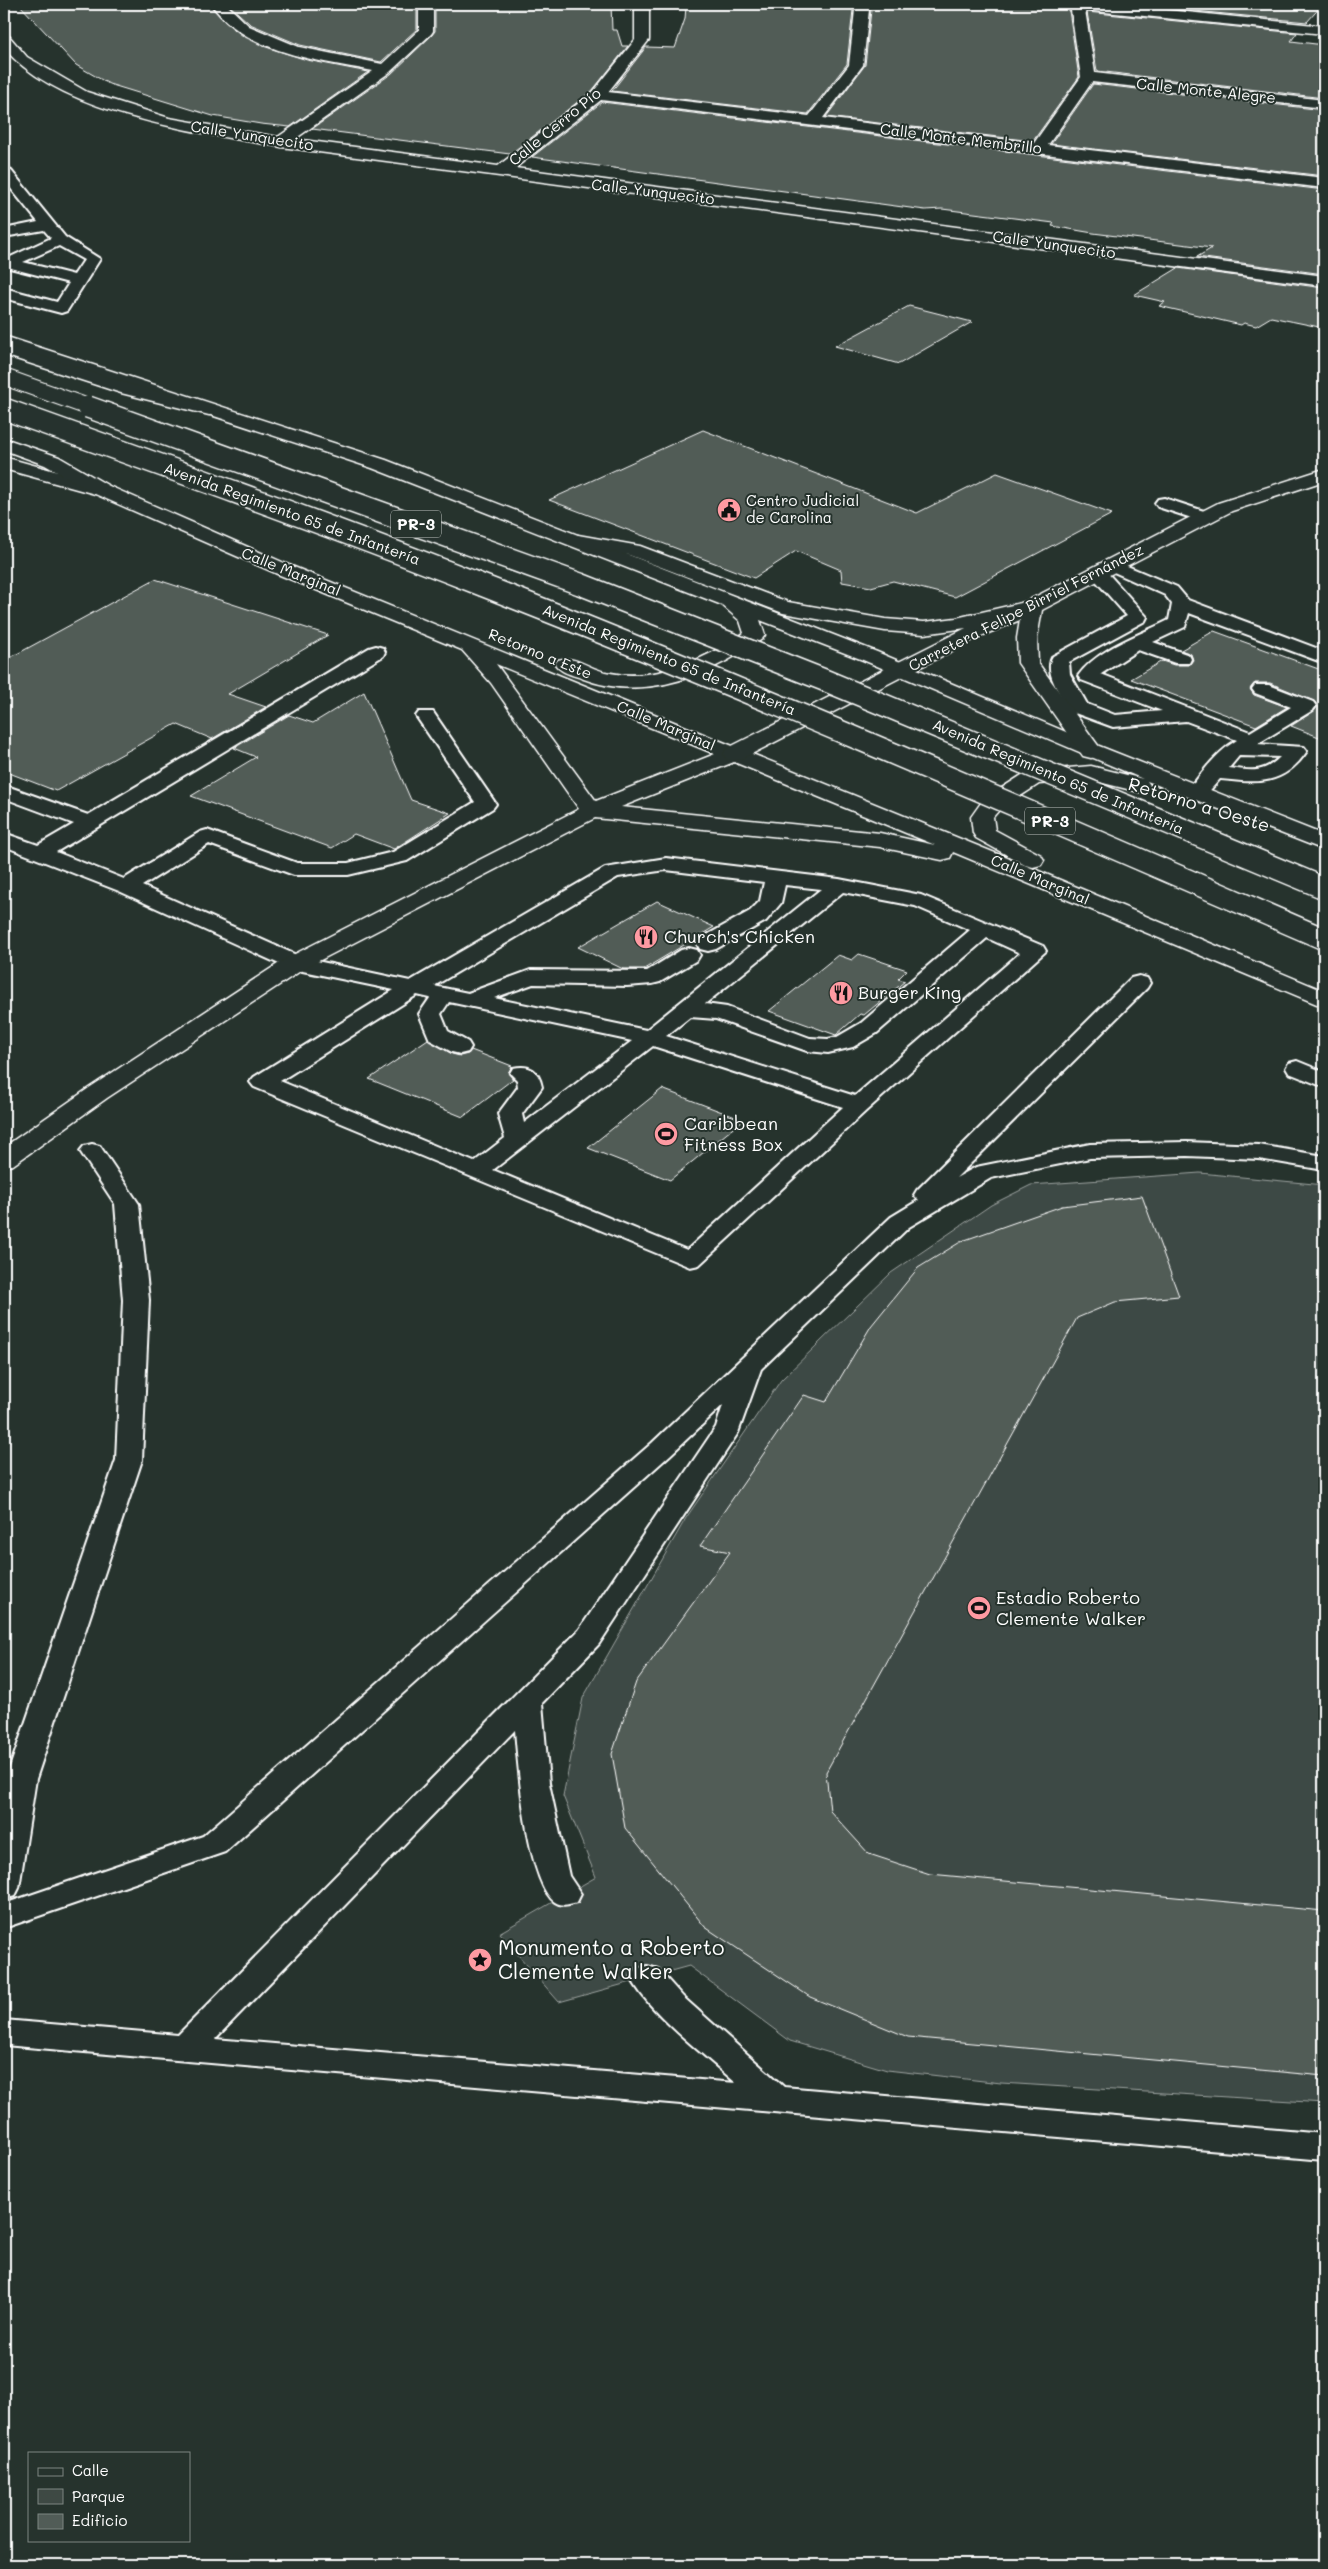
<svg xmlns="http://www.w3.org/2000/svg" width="1328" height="2569" font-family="Mali,sans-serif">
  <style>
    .green { fill: #3e4944; stroke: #9ea4a2 }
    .building { fill: #515c57; stroke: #fff }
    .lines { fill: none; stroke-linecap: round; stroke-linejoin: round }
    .service-casing { stroke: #fff; stroke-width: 4 }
    .minor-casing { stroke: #fff; stroke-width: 3 }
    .tertiary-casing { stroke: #fff; stroke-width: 3 }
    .primary-casing { stroke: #fff; stroke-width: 3 }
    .service { fill: #26332d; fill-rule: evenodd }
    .minor { fill: #26332d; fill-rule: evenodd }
    .tertiary { fill: #26332d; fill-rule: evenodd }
    .primary { fill: #26332d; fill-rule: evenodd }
    .primary-bridge-far1-casing { stroke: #fff; stroke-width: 18; stroke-linecap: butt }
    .primary-bridge-casing { stroke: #fff; stroke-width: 24; stroke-linecap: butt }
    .primary-bridge-far1 { stroke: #26332d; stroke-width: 16 }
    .primary-bridge { stroke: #26332d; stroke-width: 21 }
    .labels { text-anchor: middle; stroke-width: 4; stroke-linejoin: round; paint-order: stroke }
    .far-street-label { font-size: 15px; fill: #fff; stroke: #26332d }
    .far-poi-label { font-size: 15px; fill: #fff; stroke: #26332d; text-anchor: start }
    .shield { fill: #26332d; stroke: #bec2c0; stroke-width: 1 }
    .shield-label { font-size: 16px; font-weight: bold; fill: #fff }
    .street-label { font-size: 18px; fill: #fff; stroke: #26332d }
    .poi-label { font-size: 18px; fill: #fff; stroke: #26332d; text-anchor: start }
    .near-poi-label { font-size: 21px; fill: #fff; stroke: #26332d; text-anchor: start }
  </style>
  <rect width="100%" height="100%" fill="#26332d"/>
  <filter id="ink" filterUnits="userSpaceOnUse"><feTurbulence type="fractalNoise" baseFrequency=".02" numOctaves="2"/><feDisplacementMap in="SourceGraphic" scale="10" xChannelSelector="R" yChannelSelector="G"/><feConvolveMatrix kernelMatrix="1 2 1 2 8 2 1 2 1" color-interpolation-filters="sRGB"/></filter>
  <g filter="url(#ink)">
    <path class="green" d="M1200,1173l124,12v918l-323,-20 -114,-13 -97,-29 -101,-75 -130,36 -60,-69 97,-56 -33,-81 20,-98 103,-180 95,-138 110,-107 100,-68 40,-20z"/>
    <g class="building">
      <path d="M19,4h190l16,18 18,14 20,10 44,14 61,12 -78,55 -29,-3 -48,-8 -104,-32 -33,-19z"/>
      <path d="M228,4h189v25l-36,33 -81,-17 -50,-21z"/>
      <path d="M435,4h176l1,26h5l5,16h6l-36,45 -82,63 -198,-25 79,-55 41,-39 3,-4z"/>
      <path d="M838,4h12l3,6 -6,54 -39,50 -196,-23 34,-44 29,1 10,-29 1,-13z"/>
      <path d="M868,4h200l11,73 -46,64 -207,-24 39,-52 6,-55z"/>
      <path d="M1123,4h200l-16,18z"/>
      <path d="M1087,12l210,21 -6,8 33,4v53l-227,-27z"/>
      <path d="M1093,84l231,26v66l-273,-32z"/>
      <path d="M602,102l722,88v84l-127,-17 15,-9 -119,-15 -41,-7 2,-3 -112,-14 -17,1 -393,-53z"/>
      <path d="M1178,268l146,20v40l-53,-11 -15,9 -12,-3 -3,2 -82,-19 6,-4 -31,-7z"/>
      <path d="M909,306l63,16 -73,42 -64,-18z"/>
      <path d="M703,430l214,83 80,-40 115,41 -157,83 -62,-16 -22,6 -29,-5 -1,-12 -45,-19 -42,27 -205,-78z"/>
      <path d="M155,579l173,56 -100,59 38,13 -54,32 -36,-15 -120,67 -52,-20v-110z"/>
      <path d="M1214,631l110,40v68l-33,-13 23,-15 4,-5 -4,-5 -44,-18h-15l-5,6 4,6 33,12 -31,19 -125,-47 31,-18 12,4h15l4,-5 -2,-6 -10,-4z"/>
      <path d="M364,692l47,108 39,13 -56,36 -40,-15 -22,14 -141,-52 65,-39 -22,-9 55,-33 24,8z"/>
      <path d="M657,901l57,26 -70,42h-21l-45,-22z"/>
      <path d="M859,954l48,16 -9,9 7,2 -41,34 -4,-1 -24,21 -67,-24 69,-56 14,5z"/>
      <path d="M428,1039l24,15 8,2 8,-2 3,-4 41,16 -4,7 5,6 -50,38 -94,-38z"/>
      <path d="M662,1089l81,31 -73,60 -82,-32z"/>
      <path d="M1142,1196l37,100 -64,6 -38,16 -251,454 4,39 39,43 61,20 394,37v165l-416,-39 -98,-40 -105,-70 -80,-99 -13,-74 24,-72 94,-130 -30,-6 104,-151 22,7 45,-76 47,-58 44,-27 100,-35z"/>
    </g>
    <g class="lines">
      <g class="service-casing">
        <g id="service">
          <path d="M4,167l5,1 56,69 35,22 -33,52 -6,2 -57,-15v-10l53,14 12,-19 -59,-15 -6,1v-9l47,-22 -7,-8 -40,7v-8l34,-7 -34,-42zM59,246l25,14 -10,15 -51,-13z"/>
          <path d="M1164,498l46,15 3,4 -3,4 -6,1 -46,-15 -3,-4 3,-4z"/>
          <path d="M1113,560l64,27 11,13 136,51v12l-135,-50 -4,14 -32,15 36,13 2,4 -2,4h-14l-37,-13 -37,24 149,58 41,-25 -36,-14 -3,-4 3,-4h14l44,17 3,4 -3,4 -56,34 47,3 3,4c-24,35 -49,32 -87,28l-16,18h-14l-3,-4c13,-19 30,-41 50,-53l-51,-19 -73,6 -41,-15c-9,-13 -30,-40 -19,-56l74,-40 -38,-43 3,-4h12l43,48 -2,4 -76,41 1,12 17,30 28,11 47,-4 -81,-31 -3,-4c20,-28 62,-41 91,-56l3,-16 -7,-9 -58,-26 -3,-4 3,-4zM1239,756l41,1c-17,17 -28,14 -51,11z"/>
          <path d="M376,646l7,2 2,4 -2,4 -327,196 68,27 76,-47 7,-2 90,33h51l45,-11 82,-50 -59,-86 3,-4h14l63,92 -3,4 -86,53 -59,14h-54l-85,-31 -67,42 161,72 107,23 195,-113 61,-10 173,21 82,16 122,51 3,5 -179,159 -168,155 -9,2 -436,-180 -4,-5 4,-5 140,-87 -106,-22 -169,-77 -115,-45v-13l34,12 36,-21 -70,-26v-13l84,30 281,-167zM666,870l98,12 -4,19 -10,10 -50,28 -3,5 3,5 8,2 8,-2 50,-28 15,-18 4,-18 36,4 -175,141 -152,-32 39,-14 94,2 25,-2 8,-2 37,-22 3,-5 -3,-5 -8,-2 -8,2 -34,21 -116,-1 -63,23 -34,-7 184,-109zM843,892l72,14 55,24 -109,93 -24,14 -9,2 -18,-1 -83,-31 -22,-3zM987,938l33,15 -165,143 -189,-60 24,-19 26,2 91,32 21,2 25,-6 24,-14zM417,995l13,3 -11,16 11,26 22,12 8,2 8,-2 3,-5 -3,-5 -20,-11 -7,-17 8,-12 183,39 -108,82 -2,-9 20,-27c-3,-16 -12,-23 -29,-19l-3,5 7,7 1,7 -20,27 7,24 -31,24 -194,-81zM653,1046l190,61 -156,143 -194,-80z"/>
          <path d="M1139,976l8,2 3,5 -3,5 -191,190 20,-11 114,-23 97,-2 72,3 65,11v14l-65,-11 -72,-3 -97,2 -99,20 -82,49 -148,142 -23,64 -139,211 -57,59 7,80 20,93 12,18 -4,8c-8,2 -15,5 -22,0 -28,-20 -37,-137 -40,-172l-300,309 521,44c-32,-29 -85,-68 -105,-105l5,-9 11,-3 11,3 25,28 101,90 540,47v26l-1320,-115v-25l174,15 401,-405 137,-203 7,-22 -53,50 -445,397 -221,76v-24l199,-68 449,-393 239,-226 28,-17 -5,-5 3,-5 214,-212z"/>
          <path d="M1297,1061l27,11v15l-35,-14 -3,-5 3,-5z"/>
          <path d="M92,1144l8,2 39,58 10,96 -7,160 -106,319 -17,109 -4,8 -11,3v-105l2,-15 110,-319 7,-160 -8,-96 -35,-53 4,-5z"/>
        </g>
      </g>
      <g class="minor-casing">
        <g id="minor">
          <path d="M211,4h15l23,22 50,21 83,17 37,-34v-26h14v27l-2,3 -41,38 -95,67 203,27 95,-74 42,-52v-36h14v36l-41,52 201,24 40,-51 6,-55 -3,-6h14l3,6 -6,55 -40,53 211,25 47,-66 -11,-73h37l217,22v8l-239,-24 10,63 229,27v8l-232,-26 -44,63 276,33v10l-723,-88 -86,68 809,108v10l-1043,-139c-83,-15 -220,-32 -277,-99v-13l5,1 18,21 60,35 82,26 109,19 95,-66c-55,-11 -126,-17 -162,-67z"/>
          <path d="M4,336l382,124 491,192 222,94 225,89v15l-177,-69 3,4 -3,5 -8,2 -48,-12 -52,4 -40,26 -6,7 2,13 46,25 3,5 -3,5 -8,2 -8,-2 -49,-27 -3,-5 -2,-16 12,-17 42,-27 8,-2 58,-5 52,13 -280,-119 -103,-40 5,15 -3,4c-52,36 -118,64 -181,39 -9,-3 -21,-6 -26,-14l3,-4c16,-5 30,8 47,12 50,11 98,-11 139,-39l-4,-12 -18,-16 -350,-137 -368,-121z"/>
          <path d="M4,457l105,29 180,79 733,299 302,127v16l-371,-155 -3,6 -8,2 -62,-13 -285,-29 -290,150 -198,130 -94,67 -9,2v-20l85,-59 198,-130 292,-149 -88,-126 -29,-33 -187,-77 -180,-79 -91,-25zM496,664l219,90 -119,47zM734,762l201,83 -55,-12 -259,-26z"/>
        </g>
      </g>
      <g class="tertiary-casing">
        <path id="tertiary" d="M1324,469v12l-92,30 -190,99 -5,28 1,25 64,88 -3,5 -8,2 -8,-2 -65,-93 -1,-25 3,-18 -39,16 -239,123 -8,2 -8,-2 -3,-5 3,-5 240,-121 -42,6 -39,-3 -102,-18 -154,-58 -51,-8 -7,-2 -3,-4 3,-4 7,-2 62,11 148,56 97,17 39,3 32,-4 69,-16 193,-99z"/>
      </g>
      <g class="primary-casing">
        <g id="primary">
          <path d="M4,344l129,41 82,21 3,4 -3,4 -6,1 -88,-22 -117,-38z"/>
          <path d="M4,438l55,19 50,29 3,4 -3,4h-14l-50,-29 -41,-15z"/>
        </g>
      </g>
      <use href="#service" class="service"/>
      <use href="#minor" class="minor"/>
      <use href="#tertiary" class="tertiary"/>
      <use href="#primary" class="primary"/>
      <g class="primary-bridge-far1-casing">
        <path id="primary-bridge-far1" d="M4,377l87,31"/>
      </g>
      <g class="primary-bridge-casing">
        <g id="primary-bridge">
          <path d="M88,407l492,177 244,96 500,208"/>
          <path d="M4,409c157,56 314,112 470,173 286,112 568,235 850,357"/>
        </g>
      </g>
      <use href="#primary-bridge-far1" class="primary-bridge-far1"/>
      <use href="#primary-bridge" class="primary-bridge"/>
    </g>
  </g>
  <defs>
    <g id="civic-disc" transform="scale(1.25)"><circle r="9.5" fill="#ff9aa2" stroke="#26332d"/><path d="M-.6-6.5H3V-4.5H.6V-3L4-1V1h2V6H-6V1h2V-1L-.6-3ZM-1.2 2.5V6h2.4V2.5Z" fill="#111"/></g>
    <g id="restaurant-disc" transform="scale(1.25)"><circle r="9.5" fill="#ff9aa2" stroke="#26332d"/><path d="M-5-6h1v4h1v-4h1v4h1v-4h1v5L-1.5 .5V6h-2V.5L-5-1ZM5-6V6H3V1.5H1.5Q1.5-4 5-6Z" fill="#111"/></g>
    <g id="stadium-disc" transform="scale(1.25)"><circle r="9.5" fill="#ff9aa2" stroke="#26332d"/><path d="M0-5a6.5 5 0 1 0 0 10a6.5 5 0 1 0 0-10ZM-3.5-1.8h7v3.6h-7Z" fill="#111"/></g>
    <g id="sight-disc" transform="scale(1.25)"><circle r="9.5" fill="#ff9aa2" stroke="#26332d"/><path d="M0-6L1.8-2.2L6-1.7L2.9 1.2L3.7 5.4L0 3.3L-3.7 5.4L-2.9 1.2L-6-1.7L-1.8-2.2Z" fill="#111"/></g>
  </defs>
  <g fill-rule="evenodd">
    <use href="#civic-disc" x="729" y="510"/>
    <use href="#restaurant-disc" x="646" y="937"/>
    <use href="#restaurant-disc" x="841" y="993"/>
    <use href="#stadium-disc" x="666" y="1134"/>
    <use href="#stadium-disc" x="979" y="1608"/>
    <use href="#sight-disc" x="480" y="1960"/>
  </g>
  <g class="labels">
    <g class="far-street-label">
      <text transform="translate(1206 91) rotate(6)" y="5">Calle Monte Alegre</text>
      <text transform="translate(555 127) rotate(-39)" y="5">Calle Cerro Pío</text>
      <text transform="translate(252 136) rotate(9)" y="5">Calle Yunquecito</text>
      <text transform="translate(961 139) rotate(7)" y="5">Calle Monte Membrillo</text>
      <text transform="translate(653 192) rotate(7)" y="5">Calle Yunquecito</text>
      <text transform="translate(1054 245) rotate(8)" y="5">Calle Yunquecito</text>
      <text transform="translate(292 514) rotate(20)" y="5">Avenida Regimiento 65 de Infantería</text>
      <text transform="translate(291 572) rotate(22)" y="5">Calle Marginal</text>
      <text transform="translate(1026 608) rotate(-27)" y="5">Carretera Felipe Birriel Fernández</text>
      <text transform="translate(540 654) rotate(22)" y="5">Retorno a Este</text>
      <text transform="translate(669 660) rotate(22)" y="5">Avenida Regimiento 65 de Infantería</text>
      <text transform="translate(666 726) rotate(23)" y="5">Calle Marginal</text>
      <text transform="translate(1058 777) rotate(23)" y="5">Avenida Regimiento 65 de Infantería</text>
      <text transform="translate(1040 880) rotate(23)" y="5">Calle Marginal</text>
    </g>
    <g class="far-poi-label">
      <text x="746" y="506">Centro Judicial<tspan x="746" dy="17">de Carolina</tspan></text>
    </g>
    <g class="shield">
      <rect x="391" y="510.5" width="50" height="27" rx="4"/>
      <rect x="1025" y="807.5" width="50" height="27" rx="4"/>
    </g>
    <g class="shield-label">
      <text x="416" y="530">PR-3</text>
      <text x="1050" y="827">PR-3</text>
    </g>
    <g class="street-label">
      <text transform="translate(1199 805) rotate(17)" y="6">Retorno a Oeste</text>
    </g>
    <g class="poi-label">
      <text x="664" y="943">Church's Chicken</text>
      <text x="858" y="999">Burger King</text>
      <text x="684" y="1130">Caribbean<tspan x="684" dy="21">Fitness Box</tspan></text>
      <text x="996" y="1604">Estadio Roberto<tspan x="996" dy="21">Clemente Walker</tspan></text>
    </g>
    <g class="near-poi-label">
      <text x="498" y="1955">Monumento a Roberto<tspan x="498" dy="24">Clemente Walker</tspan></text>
    </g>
  </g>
  <rect width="1328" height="2569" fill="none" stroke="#26332d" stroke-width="20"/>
  <rect x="10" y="10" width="1308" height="2549" fill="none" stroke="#fff" stroke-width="2" filter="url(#ink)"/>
  <rect x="28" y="2452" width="162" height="90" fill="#26332d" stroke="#7d8581"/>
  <rect x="38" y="2468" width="25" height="8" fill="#26332d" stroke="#7d8581"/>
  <text x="72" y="2476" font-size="15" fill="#ffffff">Calle</text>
  <rect x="38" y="2489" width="25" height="15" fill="#3e4944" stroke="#7d8581"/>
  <text x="72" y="2502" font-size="15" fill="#ffffff">Parque</text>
  <rect x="38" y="2514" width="25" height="15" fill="#515c57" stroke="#7d8581"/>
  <text x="72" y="2526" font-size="15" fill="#ffffff">Edificio</text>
</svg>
